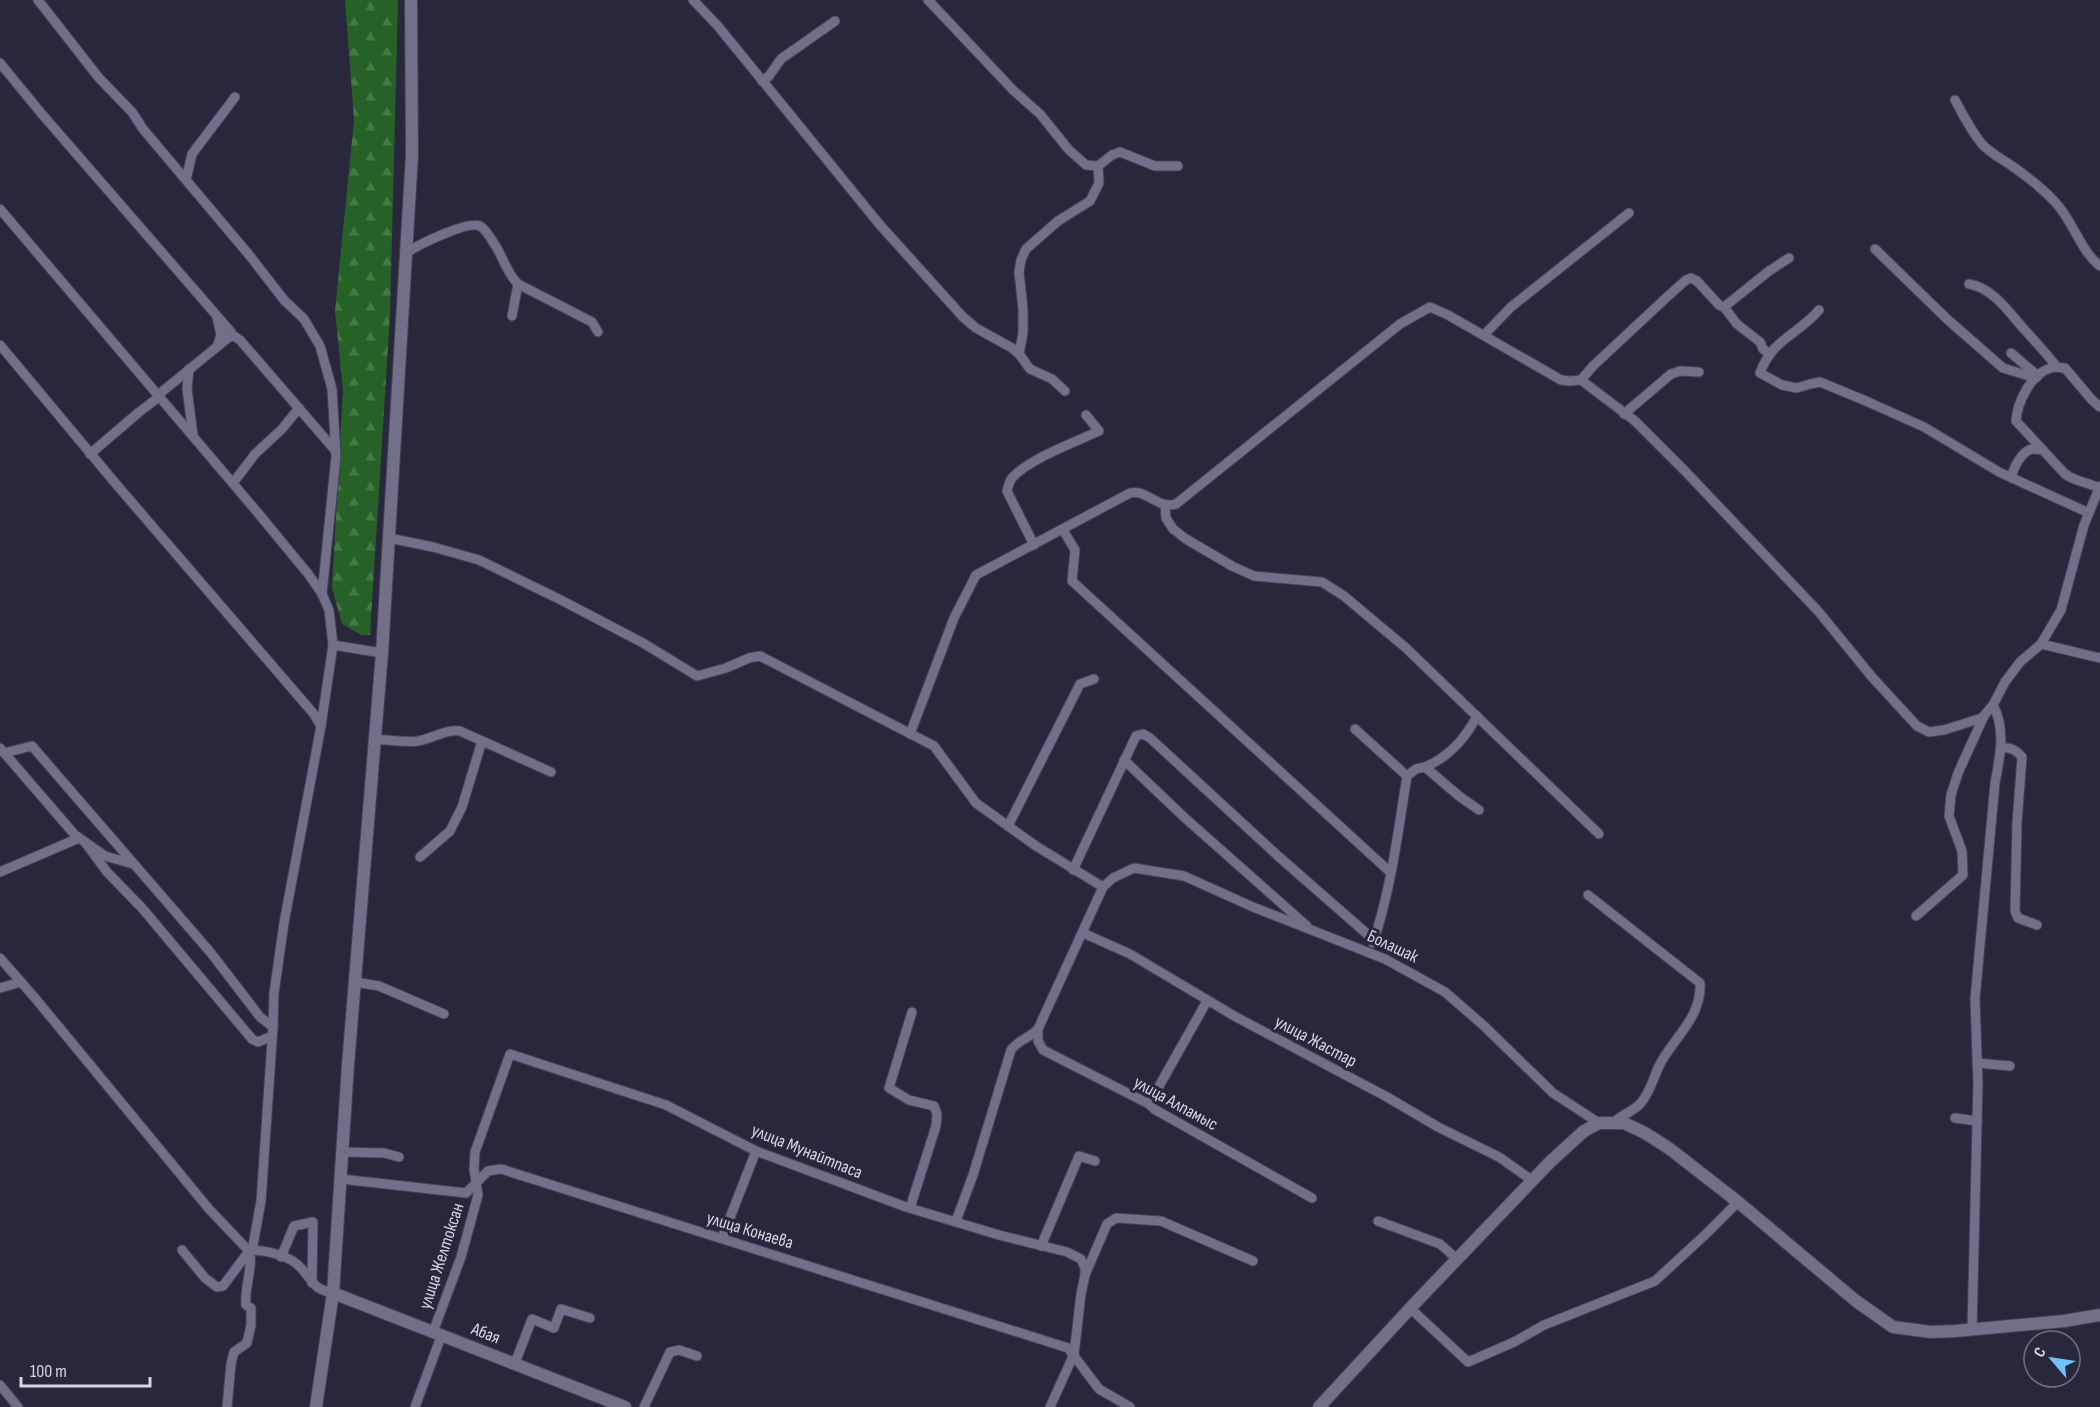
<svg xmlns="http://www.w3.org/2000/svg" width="2100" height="1407" font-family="'Sofia Sans Condensed',sans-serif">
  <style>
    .forest { fill: url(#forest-firs) }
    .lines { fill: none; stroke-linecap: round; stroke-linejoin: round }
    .street-casing { stroke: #454354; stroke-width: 11 }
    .secondary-casing { stroke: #454354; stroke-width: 14 }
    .street { stroke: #717088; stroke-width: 9 }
    .secondary { stroke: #717088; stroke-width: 12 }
    .labels { text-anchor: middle; stroke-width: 6; stroke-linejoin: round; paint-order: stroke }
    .street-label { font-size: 18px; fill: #d7d6e4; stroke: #29273c }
  </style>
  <defs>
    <pattern id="forest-firs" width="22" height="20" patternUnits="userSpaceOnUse" patternTransform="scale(1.5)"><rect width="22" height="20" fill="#266227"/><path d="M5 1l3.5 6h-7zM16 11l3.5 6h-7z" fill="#457846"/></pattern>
  </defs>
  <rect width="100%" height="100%" fill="#29273c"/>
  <path class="forest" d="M345,0h53l-8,315 -20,320h-8l-20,-11 -10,-36 11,-198 -8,-79 19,-191z"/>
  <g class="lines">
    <g class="street-casing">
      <g id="street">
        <path d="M38,0l61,78 33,34 11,17 107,127 34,44 20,19 16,27 12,43 4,67 -14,138"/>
        <path d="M693,0l24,25 163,200 83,92 13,11 36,20 7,6 11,15 22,10 13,12"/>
        <path d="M928,0l85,90 27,24 29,36 17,15 12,1 14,-11 8,-3 35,14h23"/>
        <path d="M0,63l41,50 190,219 -2,5 -71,58"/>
        <path d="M762,81l7,-5 12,-17 54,-38"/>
        <path d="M1955,100c8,15 16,31 27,44 8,9 20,15 30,22 16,11 30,22 43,36 19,20 24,47 45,64"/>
        <path d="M186,180l6,-26 43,-57"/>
        <path d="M0,209l258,304 51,62 13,19 7,16 4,35 -12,81"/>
        <path d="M1875,249l72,70 56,49 33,10"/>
        <path d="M406,253c12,-8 62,-33 74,-27 7,4 12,15 17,22 7,13 11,26 21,36l74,38 6,10"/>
        <path d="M1969,284c24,4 39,27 54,44 12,13 23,25 34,39"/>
        <path d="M1724,307l45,-36 20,-13"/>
        <path d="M1819,310c-20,24 -47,29 -59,63l22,12 15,3 13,-4 10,-2 46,19 58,26 75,45 90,41"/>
        <path d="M512,316l6,-32"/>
        <path d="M1484,335l27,-28 118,-94"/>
        <path d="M229,337l5,-1 6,4 94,109"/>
        <path d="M0,345l116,139 197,229 8,13 -37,197 -10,70 -1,34"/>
        <path d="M217,347l4,-12 -4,-18"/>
        <path d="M2011,353l27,23"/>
        <path d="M1019,354l4,-21v-24l-4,-37 2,-12 5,-11 32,-28 32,-20 9,-18 -1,-17"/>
        <path d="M189,369l-2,20 6,46"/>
        <path d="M1581,380l54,41 49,49 134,141 54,66 45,49 12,6 15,-2 38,-12 11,-13"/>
        <path d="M1624,414l47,-40 9,-3 19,1"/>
        <path d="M90,454l48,-41 21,-16"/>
        <path d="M2012,478c0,-9 10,-27 20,-29 3,0 7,1 10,0"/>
        <path d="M233,483l22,-29 27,-25 17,-21"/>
        <path d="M2099,488c-11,-6 -23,-6 -34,-14l-49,-53c1,-18 15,-48 35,-53 4,-2 9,0 14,0l27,32 8,7"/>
        <path d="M1165,505l1,13 7,11 13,10 46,27 22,10 68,6 22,14 62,52 193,186"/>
        <path d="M1063,530l12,20 -3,31 318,291"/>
        <path d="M389,538l44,9 46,13 80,39 84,44 54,33 29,-8 23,-10 11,-2 174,90 42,57 60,43 67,41"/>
        <path d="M1034,545l-27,-54c1,-4 2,-9 5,-13 17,-19 63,-36 87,-47l-13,-16"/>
        <path d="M2041,644l59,14"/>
        <path d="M333,645l49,8"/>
        <path d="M1355,729l52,47c-9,56 -16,114 -34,167"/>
        <path d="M910,734l44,-116 22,-43 154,-82c17,-4 29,17 46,11l224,-180 30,-17 18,8 113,65 8,1 12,-1 12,-14 74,-69 19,-17 5,-2 6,3 22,24 5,2 13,17 23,18 3,7 7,5"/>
        <path d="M375,740c14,-1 29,3 43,1 16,-3 27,-12 42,-10l91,41"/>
        <path d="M0,748l75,87 30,21 28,8"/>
        <path d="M2001,748c10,-1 15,2 21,9l-5,66 -2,88 3,7 19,7"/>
        <path d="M4,753l28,-7 179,207 49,64 13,10 -12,174 -9,50"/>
        <path d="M1124,760l61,58 122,108"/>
        <path d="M1425,767c24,-10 40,-28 52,-51"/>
        <path d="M1407,776l9,-7 9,-2 34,29 20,14"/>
        <path d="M1008,826l72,-142 14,-5"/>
        <path d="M85,842l22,30 35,36 110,131 6,3 14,-6"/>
        <path d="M420,857l30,-26 12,-24 20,-66"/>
        <path d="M1073,870l63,-134 7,-2 7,4 128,118 96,84"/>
        <path d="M0,872l79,-34"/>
        <path d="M1588,895l112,88c2,35 -27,55 -41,83 -6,13 -9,27 -19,38 -8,8 -19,11 -27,19"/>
        <path d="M1916,916l47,-41 -1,-24 -13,-35 2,-21 7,-22 26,-57"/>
        <path d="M1083,933l47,21 106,63 151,80 51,30 61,30 34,24"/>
        <path d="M0,958l35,40 174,211 40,42c5,14 -5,36 -3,54l5,3v17l-4,18 -13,9 -3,12 -4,43"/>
        <path d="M355,982l24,4 65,28"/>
        <path d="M0,988l21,-6"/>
        <path d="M1038,1029v12l5,9 106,54 5,5 158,89"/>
        <path d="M1977,1063l33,3"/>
        <path d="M1149,1104l58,-103"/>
        <path d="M1955,1118l22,3"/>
        <path d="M343,1152l41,1 15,4"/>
        <path d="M341,1179l125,14 22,-22 13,-2 567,179 31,41 31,18"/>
        <path d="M910,1208l26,-82 1,-12 -3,-8 -25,-6 -20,-12 23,-76"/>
        <path d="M956,1221l17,-46 38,-125c7,-10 19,-12 27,-21l65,-142 10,-9 21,-10 50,8 69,31 132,52 60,33 38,33 70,68 46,30"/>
        <path d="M1378,1221l62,23 17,15"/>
        <path d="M722,1238l34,-87"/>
        <path d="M1041,1246l38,-90 16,5"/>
        <path d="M182,1250l23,28 12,9 6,-1 26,-35c15,-2 42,5 52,17 13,14 12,21 32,25"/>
        <path d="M281,1257l13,-31 19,-4 -1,61"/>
        <path d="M1410,1308l58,54 46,-20 30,-17 111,-44 51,-47 32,-32"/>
        <path d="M1972,1330l6,-247 -3,-84 20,-216c5,-26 11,-54 -2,-78l12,-23 15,-20 21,-18 20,-34 23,-85 16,-39"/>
        <path d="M433,1332l28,-75 17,-62 -4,-26 1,-17 35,-98 156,51 90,46 150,56 93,28 68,17 14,7 4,9v7"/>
        <path d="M515,1363l17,-44 22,9 7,-19 29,9"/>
        <path d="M0,1385l18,22"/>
        <path d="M415,1407l27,-73"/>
        <path d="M644,1407l26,-55 9,-2 18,6"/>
        <path d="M1050,1407l24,-53 7,-60 4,-19 22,-51 9,-6 45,3 92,40"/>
      </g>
    </g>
    <g class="secondary-casing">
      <g id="secondary">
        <path d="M333,1293l292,114"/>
        <path d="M316,1407l17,-114 15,-228 34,-412 30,-498 -1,-155"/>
        <path d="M1319,1407l97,-105 134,-140 34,-31 15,-8h25l21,10 25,16 68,53 118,99 37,26 38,5 24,-1 109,-10 36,-6"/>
      </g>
    </g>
    <use href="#street" class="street"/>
    <use href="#secondary" class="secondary"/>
  </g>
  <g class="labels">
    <g class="street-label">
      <text transform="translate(1393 946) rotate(25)" y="6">Болашак</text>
      <text transform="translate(1316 1041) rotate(28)" y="6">улица Жастар</text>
      <text transform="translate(1176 1103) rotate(29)" y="6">улица Алпамыс</text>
      <text transform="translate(807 1151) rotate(22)" y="6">улица Мунайтпаса</text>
      <text transform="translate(750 1230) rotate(17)" y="6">улица Конаева</text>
      <text transform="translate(441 1256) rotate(-72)" y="6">улица Желтоксан</text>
      <text transform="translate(486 1333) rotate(22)" y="6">Абая</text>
    </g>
  </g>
  <g transform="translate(2052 1359) rotate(299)"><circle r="28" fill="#29273c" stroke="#6f6d7f" stroke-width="1.5"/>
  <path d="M0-4.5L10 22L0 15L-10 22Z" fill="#73c1f6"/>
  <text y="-9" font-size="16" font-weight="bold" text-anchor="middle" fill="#d7d6e4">С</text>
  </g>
  <path d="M21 1377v9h129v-9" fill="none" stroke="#d7d6e4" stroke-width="3"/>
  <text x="30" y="1377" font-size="18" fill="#d7d6e4" stroke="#29273c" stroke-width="4.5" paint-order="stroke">100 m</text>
</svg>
